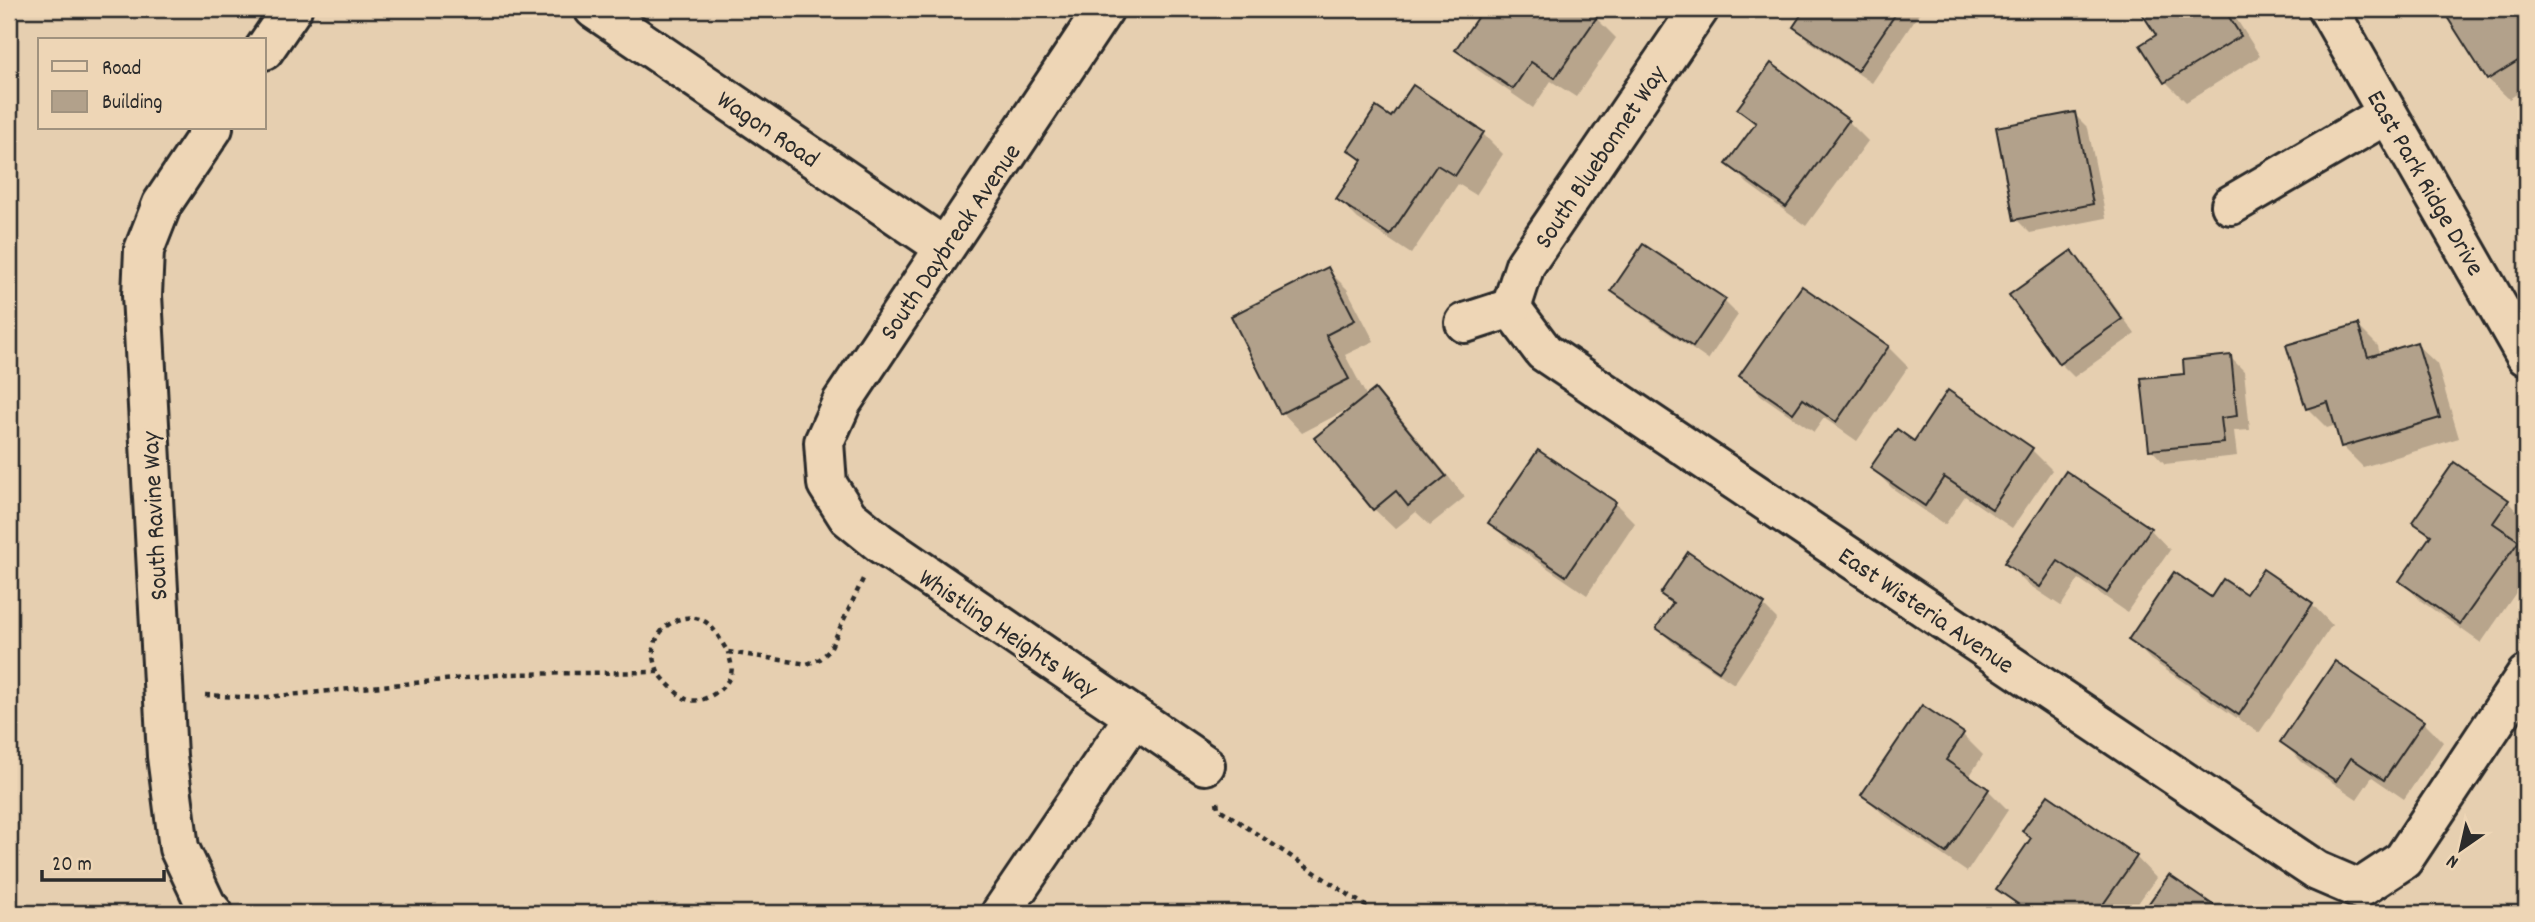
<svg xmlns="http://www.w3.org/2000/svg" width="2535" height="922" font-family="Dekko,sans-serif">
  <style>
    .shadow { fill: #0003 }
    .building { fill: #b2a18b; stroke: #2b2b2b; stroke-width: 2 }
    .lines { fill: none; stroke-linecap: round; stroke-linejoin: round }
    .minor-casing { stroke: #2b2b2b; stroke-width: 44 }
    .path { stroke: #2b2b2b; stroke-width: 4.5; stroke-dasharray: 5 5; stroke-linecap: butt }
    .minor { stroke: #eed6b6; stroke-width: 38 }
    .labels { text-anchor: middle; stroke-width: 6; stroke-linejoin: round; paint-order: stroke }
    .street-label { font-size: 26px; fill: #2b2b2b; stroke: #eed6b6 }
  </style>
  <rect width="100%" height="100%" fill="#e6cfb0"/>
  <filter id="ink" filterUnits="userSpaceOnUse"><feTurbulence type="fractalNoise" baseFrequency=".0143" numOctaves="2"/><feDisplacementMap in="SourceGraphic" scale="14" xChannelSelector="R" yChannelSelector="G"/><feConvolveMatrix kernelMatrix="1 2 1 2 8 2 1 2 1" color-interpolation-filters="sRGB"/></filter>
  <g filter="url(#ink)">
    <g class="shadow">
      <path d="M1485,9h97l14,9 20,20 -40,59 -25,-16 -18,27 -55,-38 -20,-20z"/>
      <path d="M1807,9h115l-50,74 -63,-42 -14,-14z"/>
      <path d="M2142,9h88l30,47 -74,46 -20,-20 -24,-36 16,-10z"/>
      <path d="M2444,9h82v79l-17,11 -21,-20z"/>
      <path d="M1413,87l70,47 20,20 -27,41 -18,-11 -47,70 -53,-35 -20,-20 24,-37 -12,-12 41,-30z"/>
      <path d="M1739,109l109,12 20,20 -62,85 -58,-42 -20,-20 28,-38z"/>
      <path d="M2074,114l14,14 18,90 -76,15 -14,-14z"/>
      <path d="M2526,126v14l-6,-10z"/>
      <path d="M2072,252l14,14 49,68 -61,43 -14,-14 -49,-67z"/>
      <path d="M1327,269l20,20 27,52 -29,14 22,42 7,-6 21,20 70,86 -35,28 -14,-13 -21,17 -21,-20 -57,-71 35,-31 -50,26 -20,-21z"/>
      <path d="M1614,291l110,10 14,14 -30,45 -80,-55z"/>
      <path d="M2358,326l20,20 2,9 36,-11 21,20 22,74 -96,29 -21,-21 -6,-21 -9,3 -20,-20z"/>
      <path d="M1888,347l20,20 -51,74 -33,-23 -10,14 -52,-36 -21,-20z"/>
      <path d="M2230,357l14,14 6,59 -16,1 3,25 -72,8 -14,-15 35,-74z"/>
      <path d="M1949,392l83,58 20,20 -40,58 -47,-32 -20,29 -53,-37 -20,-20 43,-25z"/>
      <path d="M2508,501l18,19 -12,20 12,11v27l-45,65 -60,-42 -20,-21 30,-42 -17,-17z"/>
      <path d="M1615,503l20,20 -48,72 -76,-52 -20,-20z"/>
      <path d="M2150,529l20,21 -43,62 -48,-33 -18,27 -35,-23 -20,-20z"/>
      <path d="M2264,572l48,32 20,21 -73,108 -108,-73 -20,-20 80,-41 36,-2z"/>
      <path d="M1662,594l101,11 14,14 -43,65 -62,-42 -14,-14 16,-23z"/>
      <path d="M1922,708l41,27 20,20 -14,22 19,13 20,20 -41,62 -83,-57 -21,-20z"/>
      <path d="M2423,722l20,20 -39,57 -32,-22 -15,22 -55,-37 -20,-20z"/>
      <path d="M2049,797l87,60 20,21 -25,35h-106l-27,-25 34,-49z"/>
      <path d="M2169,877l49,33 3,3h-76z"/>
    </g>
    <g class="building">
      <path d="M1483,9h102l12,8 -42,61 -24,-16 -18,27 -58,-39z"/>
      <path d="M1805,9h94l-42,62 -64,-44z"/>
      <path d="M2139,9h85l17,27 -77,47 -24,-38 16,-10z"/>
      <path d="M2442,9h84v47l-39,24z"/>
      <path d="M1771,63l78,57 -63,87 -60,-43 30,-41 -19,-14z"/>
      <path d="M1413,85l71,47 -29,44 -18,-11 -47,70 -54,-36 26,-39 -14,-10 28,-43 15,10z"/>
      <path d="M2075,112l18,92 -79,16 -18,-93z"/>
      <path d="M1643,244l83,55 -33,48 -82,-56z"/>
      <path d="M2072,250l50,69 -63,45 -50,-69z"/>
      <path d="M1328,267l27,53 -29,15 23,44 -69,35 -49,-98z"/>
      <path d="M1802,286l87,60 -53,76 -33,-23 -10,14 -54,-37z"/>
      <path d="M2358,324l10,33 49,-15 23,76 -99,29 -13,-45 -22,7 -20,-64z"/>
      <path d="M2231,355l6,61 -16,2 3,25 -75,7 -8,-72 43,-4 -1,-14z"/>
      <path d="M1375,389l71,87 -38,30 -12,-15 -23,19 -59,-72z"/>
      <path d="M1948,390l85,58 -41,61 -48,-32 -19,29 -55,-38 27,-39 17,12z"/>
      <path d="M1538,450l78,52 -50,74 -78,-53z"/>
      <path d="M2454,462l55,38 -16,23 26,18 -59,83 -61,-43 32,-46 -19,-13z"/>
      <path d="M2066,471l85,57 -44,65 -49,-32 -18,26 -36,-24z"/>
      <path d="M1688,552l77,52 -46,67 -63,-43 17,-25 -13,-9z"/>
      <path d="M2263,569l50,34 -74,112 -111,-75 46,-68 37,25 12,-18 23,15z"/>
      <path d="M2335,661l89,60 -40,59 -33,-22 -15,23 -56,-39z"/>
      <path d="M1922,705l42,28 -18,27 43,29 -43,64 -85,-58z"/>
      <path d="M2048,795l89,61 -40,57h-66l-35,-24 35,-51 -9,-7z"/>
      <path d="M2169,875l50,34 -3,4h-74z"/>
    </g>
    <g class="lines">
      <g class="minor-casing">
        <g id="minor">
          <path d="M594,9l350,238"/>
          <path d="M1104,9l-262,393 -18,40 3,42 21,33 32,26 325,222"/>
          <path d="M2328,9l198,347"/>
          <path d="M264,50l28,-41"/>
          <path d="M213,128l-51,76 -18,46 -2,45 25,461 12,92 27,57 7,8"/>
          <path d="M2231,205l156,-91"/>
          <path d="M1511,308l33,44 773,519 42,18"/>
          <path d="M1511,308l14,-43 174,-256"/>
          <path d="M1465,323l46,-15"/>
          <path d="M2359,889l44,-29 123,-185"/>
          <path d="M1001,913l133,-196"/>
        </g>
      </g>
      <g class="path">
        <path d="M658,672c-3,-9 -6,-19 -3,-28 5,-20 30,-33 49,-23 11,6 17,21 24,31l79,12 13,-5 9,-8 34,-72"/>
        <path d="M205,695l52,3 250,-24 151,-2c6,8 18,22 28,27 15,7 41,-10 45,-25 2,-8 -1,-14 -3,-22"/>
        <path d="M1217,802l1,6 158,105"/>
      </g>
      <use href="#minor" class="minor"/>
    </g>
  </g>
  <g class="labels">
    <g class="street-label">
      <text transform="translate(769 128) rotate(34)" y="9">Wagon Road</text>
      <text transform="translate(1599 156) rotate(-56)" y="9">South Bluebonnet Way</text>
      <text transform="translate(2427 182) rotate(60)" y="9">East Park Ridge Drive</text>
      <text transform="translate(949 241) rotate(-56)" y="9">South Daybreak Avenue</text>
      <text transform="translate(153 516) rotate(-93)" y="9">South Ravine Way</text>
      <text transform="translate(1927 609) rotate(34)" y="9">East Wisteria Avenue</text>
      <text transform="translate(1009 632) rotate(34)" y="9">Whistling Heights Way</text>
    </g>
  </g>
  <rect width="2535" height="922" fill="none" stroke="#eed6b6" stroke-width="35"/>
  <rect x="18" y="18" width="2500" height="887" fill="none" stroke="#2b2b2b" stroke-width="2.5" filter="url(#ink)"/>
  <rect x="38" y="38" width="228" height="91" fill="#eed6b6" stroke="#a0927e" stroke-width="2"/>
  <rect x="52" y="61" width="35" height="10" fill="#eed6b6" stroke="#a0927e" stroke-width="2"/>
  <text x="102" y="74" font-size="21" fill="#2b2b2b">Road</text>
  <rect x="52" y="91" width="35" height="21" fill="#b2a18b" stroke="#a0927e" stroke-width="2"/>
  <text x="102" y="108" font-size="21" fill="#2b2b2b">Building</text>
  <g transform="translate(2461 849) rotate(214)" stroke="#eed6b6" stroke-width="5" paint-order="stroke">
  <path d="M0-5L12 26L0 18L-12 26Z" fill="#2b2b2b"/>
  <text y="-10" font-size="19" font-weight="bold" text-anchor="middle" fill="#2b2b2b">N</text>
  </g>
  <path d="M42 870v10h122v-10" fill="none" stroke="#2b2b2b" stroke-width="3.5"/>
  <text x="52" y="870" font-size="21" fill="#2b2b2b" stroke="#eed6b6" stroke-width="5" paint-order="stroke">20 m</text>
</svg>
